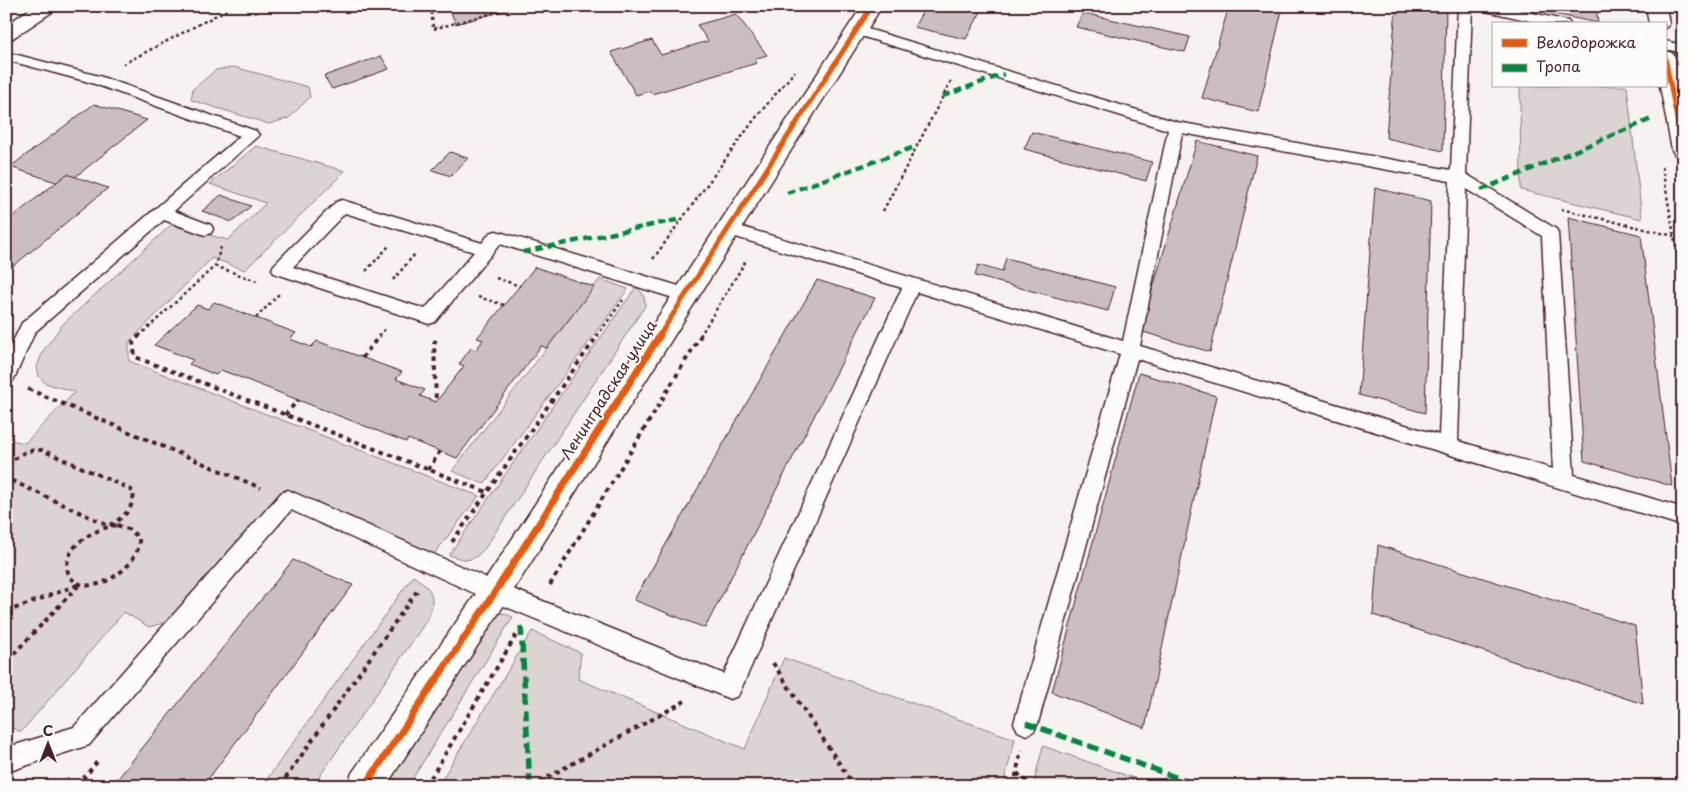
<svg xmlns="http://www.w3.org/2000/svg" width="1689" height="792" font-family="'Playpen Sans',sans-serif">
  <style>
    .green { fill: #dcd4d2; stroke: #937a7e }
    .building { fill: #cbbfbe; stroke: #4a1f2b }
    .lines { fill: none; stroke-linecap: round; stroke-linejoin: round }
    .service-casing { stroke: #4a1f2b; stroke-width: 3 }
    .minor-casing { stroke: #4a1f2b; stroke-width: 3 }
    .path-far1 { stroke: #4a1f2b; stroke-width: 2.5; stroke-dasharray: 3 3; stroke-linecap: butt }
    .path { stroke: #4a1f2b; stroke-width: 4; stroke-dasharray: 4.5 4.5; stroke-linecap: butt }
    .service { fill: #fdfcf7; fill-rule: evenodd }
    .minor { fill: #fdfcf7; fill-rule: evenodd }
    .quiet-far1 { stroke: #00873e; stroke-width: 4.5; stroke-dasharray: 8 4.5; stroke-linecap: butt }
    .quiet { stroke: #00873e; stroke-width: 5.5; stroke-dasharray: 11 5.5; stroke-linecap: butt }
    .cycleway-far1-casing { stroke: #fdfcf7; stroke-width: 8 }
    .cycleway-casing { stroke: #fdfcf7; stroke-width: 10 }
    .cycleway-far1 { stroke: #e8590c; stroke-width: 5 }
    .cycleway { stroke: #e8590c; stroke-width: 7 }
    .labels { text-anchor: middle; stroke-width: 4; stroke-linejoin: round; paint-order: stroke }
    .street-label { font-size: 15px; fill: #4a1f2b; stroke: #fdfcf7 }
  </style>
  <rect width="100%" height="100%" fill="#f6f3ef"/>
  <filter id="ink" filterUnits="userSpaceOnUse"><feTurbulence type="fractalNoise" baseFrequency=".02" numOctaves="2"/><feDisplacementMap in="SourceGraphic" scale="10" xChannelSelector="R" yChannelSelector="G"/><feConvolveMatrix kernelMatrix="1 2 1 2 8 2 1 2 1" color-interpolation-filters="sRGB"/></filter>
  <g filter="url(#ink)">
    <g class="green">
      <path d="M234,67l74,20 2,10 -21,21 -20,6 -78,-24 2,-11 23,-19z"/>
      <path d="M1520,86h107l15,133 -121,-29z"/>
      <path d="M256,146l89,25 -100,99 -33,-12 -83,84v19l350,135 -48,62 -143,-64 -109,121 -15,8 -15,4 -25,-15 -103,120 -15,-7v-286l19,4 50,-51 -30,-9 -6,-7 -2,-9 6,-16 19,-26 109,-100 57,15 38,-37 -56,-19z"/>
      <path d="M600,279l28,10 -144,195 -32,-13z"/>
      <path d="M636,287c7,5 9,10 9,19l-160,242c-13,15 -18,13 -36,7z"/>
      <path d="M413,576c21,13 23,22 14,44l-114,166h-51z"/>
      <path d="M503,613l10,4 -105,169h-25l113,-171z"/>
      <path d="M532,631l49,22 -3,26 167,70 39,-91 231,81 -12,47h-565z"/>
      <path d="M1043,746l113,40h-123z"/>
    </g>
    <g class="building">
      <path d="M448,6h73l-65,18z"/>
      <path d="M926,6h58l-18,33 -52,-12z"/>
      <path d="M1229,6h54l-25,106 -56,-14z"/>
      <path d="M1396,6h50l-3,145 -57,-13z"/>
      <path d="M1544,6h52l2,17 -54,-11z"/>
      <path d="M1083,13l107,24 -5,15 -109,-25z"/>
      <path d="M736,14l31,41 -13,4 3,4 -105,31 -2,-3 -14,4 -25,-43 41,-12 9,15 47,-14 -11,-16z"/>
      <path d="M381,56l8,13 -57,20 -8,-13z"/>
      <path d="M94,104l53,16 -82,65 -55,-18z"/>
      <path d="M1032,132l120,30 -6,19 -122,-32z"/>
      <path d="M1197,141l60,15 -47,196 -70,-21z"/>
      <path d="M450,152l18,6 -17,18 -19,-6z"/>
      <path d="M67,174l41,14 -102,84v-50z"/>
      <path d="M1375,188l56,13 -6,212 -66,-18z"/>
      <path d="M221,195l30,11 -19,16 -30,-11z"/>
      <path d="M1568,217l73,18 31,251 -88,-25z"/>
      <path d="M1006,258l109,29 -7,24 -133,-35 3,-11 24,7z"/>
      <path d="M535,267l59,20 -47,61 -6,-2 -84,112 -49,-19 -2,3 -185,-72 -5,5 -27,-11 4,-4 -39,-15 43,-40 11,4 6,-7 82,31 -6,6 21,8 6,-6 85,31 -6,7 29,11 -5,6 16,6 28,-36 -5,-2 12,-16 5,2 7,-10 -6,-2z"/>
      <path d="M817,280l58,18 -170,330 -71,-28z"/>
      <path d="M1139,373l77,23 -71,332 -93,-36z"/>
      <path d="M1378,545l257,81 8,78 -270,-89z"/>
      <path d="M293,560l60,25 -150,201h-91z"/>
    </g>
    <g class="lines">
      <g class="service-casing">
        <g id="service">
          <path d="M1458,6h14l-6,168 90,55 2,4 16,242 109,33v18l-546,-167 -99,364 -4,8 -8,4 -8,-4 -4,-8 106,-369 -203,-62 -179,404 -8,3 -243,-100 -196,-89 -202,235 -76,25 -7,-3v-26l9,4 59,-18 207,-234 7,-3 215,95 221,89 178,-386 -179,-55 -2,-4 2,-4 6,-2 394,118 45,-211 -317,-97 -2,-3 2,-3h10l316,95 274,48zM1182,133l268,48 -11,254 -299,-89zM1466,189l76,47 11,233 -95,-28z"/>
          <path d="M1476,6h25l67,15 2,3h-26l-67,-15z"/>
          <path d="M1665,41l18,4v8l-18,-4z"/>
          <path d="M6,52l93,24 157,55 3,4 -85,76 37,14 2,4 -2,4 -6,2 -41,-15 -129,112 -22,49 -7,2v-27l16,-33 218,-187 -151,-54 -83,-22z"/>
          <path d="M342,200l140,43 8,-10 6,-2 196,59 3,5 -3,5 -6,2 -186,-58 -65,78 -6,2 -155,-51 -2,-4 2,-4 62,-63zM345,213l129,39 -49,57 -132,-42z"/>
        </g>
      </g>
      <g class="minor-casing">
        <g id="minor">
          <path d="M34,6h24l-3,4 -42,28 -7,2v-15z"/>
          <path d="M862,6h20l-376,596 -120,184h-39l5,-13 132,-191z"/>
          <path d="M1646,6h20l3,18 -3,4 -1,-4h-16z"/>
          <path d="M1665,51l7,2 3,4 8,37v63l-8,-2 -3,-5 -12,-64h5z"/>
        </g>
      </g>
      <g class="path-far1">
        <path d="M431,6l2,23 87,-23"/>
        <path d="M917,6l8,2"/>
        <path d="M123,64l111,-58"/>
        <path d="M1662,167l21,120"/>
        <path d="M1561,209l113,27"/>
        <path d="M883,211l68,-130"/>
        <path d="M653,259l101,-139 41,-49"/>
        <path d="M215,266l42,15"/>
        <path d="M366,271l23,-25"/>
        <path d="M496,278l24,8"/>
        <path d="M393,280l22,-26"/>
        <path d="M478,297l26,8"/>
        <path d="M256,318l24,-25"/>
        <path d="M139,336l76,-70 6,-19"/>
        <path d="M379,336l6,-7"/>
        <path d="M597,336l26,-36"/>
        <path d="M700,336l47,-77"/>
      </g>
      <g class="path">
        <path d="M140,335l-7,7 2,15 352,135"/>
        <path d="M436,340l-2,3 2,59"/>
        <path d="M362,358l18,-23"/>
        <path d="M28,389l233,99"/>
        <path d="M285,415l13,-15"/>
        <path d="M6,464l21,-13 15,-1 86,38 6,4c-1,18 -10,25 -25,34l-103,-48"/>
        <path d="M428,470l12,-19"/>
        <path d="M117,525l14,5 8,9c1,12 -7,22 -15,30 -13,12 -38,25 -53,9 -2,-3 -4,-7 -4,-11 0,-24 30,-39 50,-42z"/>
        <path d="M452,542l146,-207"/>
        <path d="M550,585l151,-250"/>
        <path d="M6,612l74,-28 -74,78"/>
        <path d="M773,663l81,123"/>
        <path d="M1017,773l15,13"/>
        <path d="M77,786l20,-24"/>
        <path d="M280,786l139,-198"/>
        <path d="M426,786l92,-154"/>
        <path d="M532,786l153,-85"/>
        <path d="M1014,786l7,-36"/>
      </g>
      <use href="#service" class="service"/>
      <use href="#minor" class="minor"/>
      <g class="quiet-far1">
        <path d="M943,96l61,-22"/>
        <path d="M1481,190l173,-72"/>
        <path d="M787,193l130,-47"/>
        <path d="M523,252l158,-33"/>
      </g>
      <g class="quiet">
        <path d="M521,626l9,160"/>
        <path d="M1026,723l174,63"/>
      </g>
      <g class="cycleway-far1-casing">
        <g id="cycleway-far1">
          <path d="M1665,57l18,93"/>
          <path d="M659,336l213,-330"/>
        </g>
      </g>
      <g class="cycleway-casing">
        <path id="cycleway" d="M365,786l130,-194 165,-257"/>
      </g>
      <use href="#cycleway-far1" class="cycleway-far1"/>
      <use href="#cycleway" class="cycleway"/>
    </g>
  </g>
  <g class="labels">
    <g class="street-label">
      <text transform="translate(609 390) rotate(-57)" y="5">Ленинградская улица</text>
    </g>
  </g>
  <rect width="1689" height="792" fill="none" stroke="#fdfcf7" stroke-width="25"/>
  <rect x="12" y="12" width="1664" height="767" fill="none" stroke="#4a1f2b" stroke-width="2" filter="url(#ink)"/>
  <rect x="1492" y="22" width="175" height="65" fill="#fdfcf7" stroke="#b5a4a5"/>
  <rect x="1502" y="39" width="25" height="8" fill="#e8590c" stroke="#b5a4a5"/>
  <text x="1536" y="48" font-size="15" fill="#4a1f2b">Велодорожка</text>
  <rect x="1502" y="64" width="25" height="8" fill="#00873e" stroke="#b5a4a5"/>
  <text x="1536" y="72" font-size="15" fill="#4a1f2b">Тропа</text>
  <g transform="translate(48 744)" stroke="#fdfcf7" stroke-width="4" paint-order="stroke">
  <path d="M0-4L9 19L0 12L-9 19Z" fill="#4a1f2b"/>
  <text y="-8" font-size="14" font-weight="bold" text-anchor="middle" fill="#4a1f2b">С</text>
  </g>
</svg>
